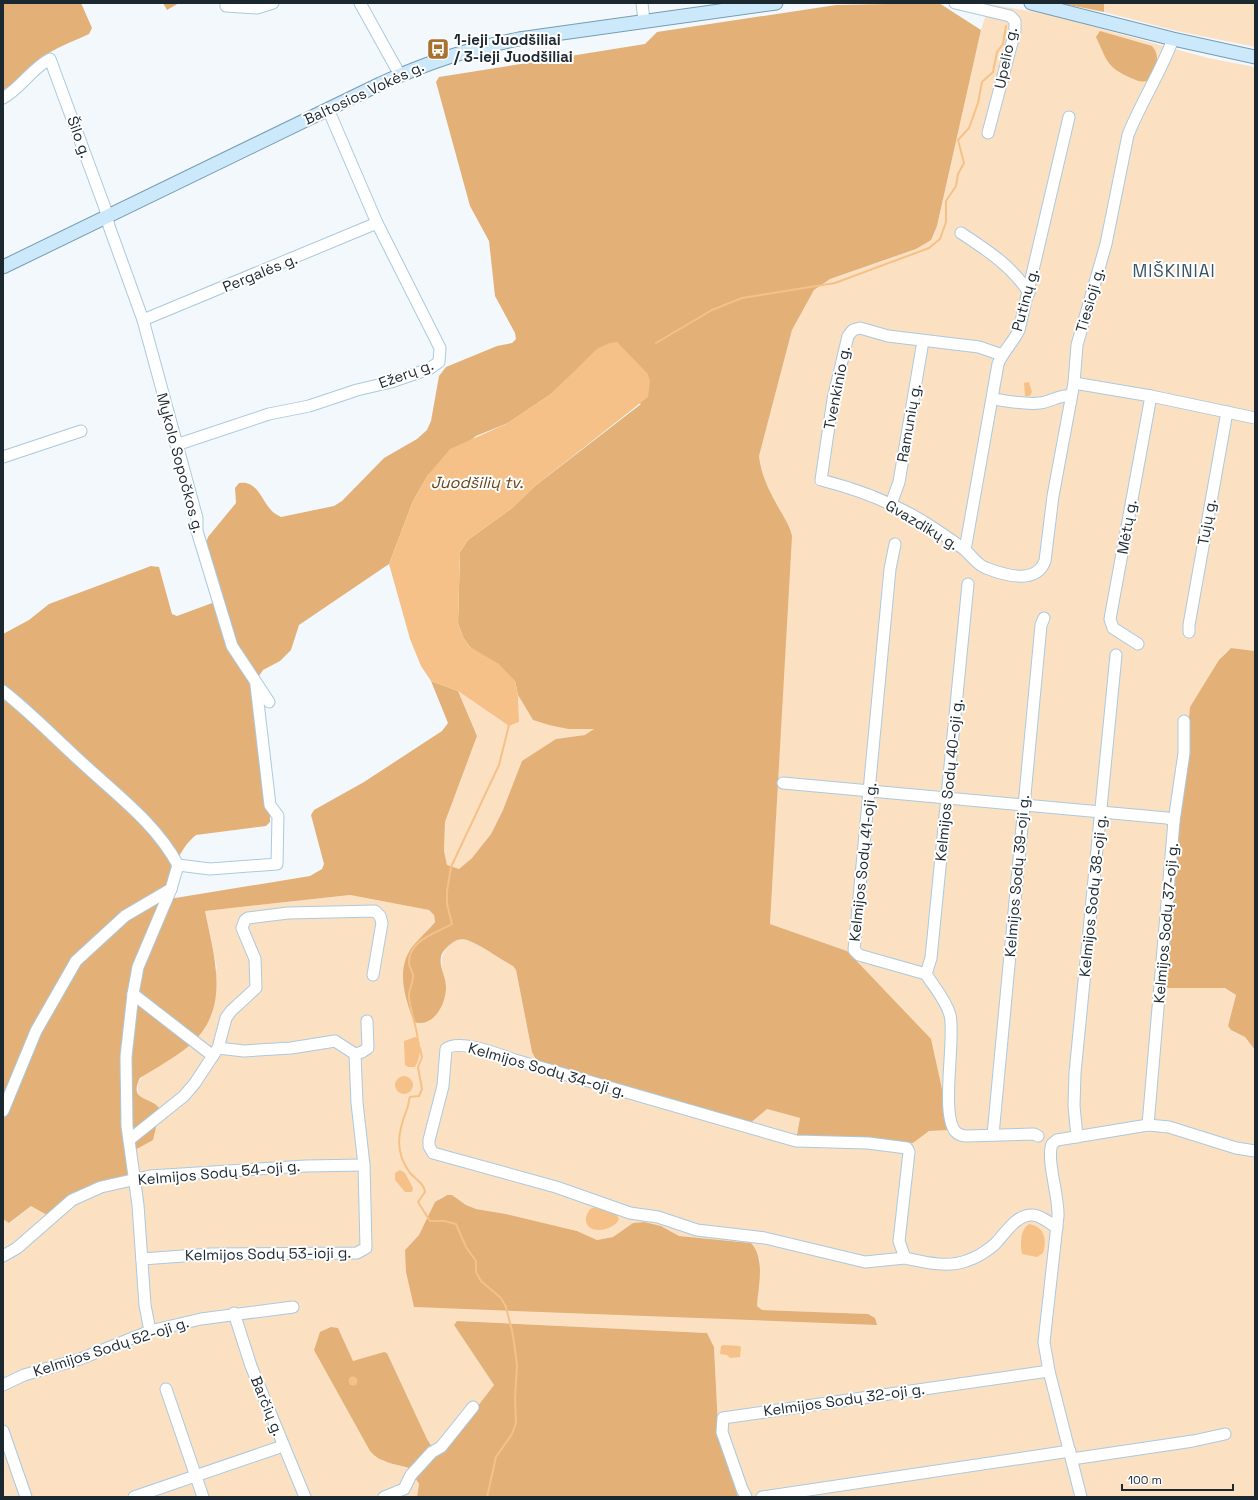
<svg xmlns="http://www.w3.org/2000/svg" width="1258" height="1500" font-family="'Space Grotesk',sans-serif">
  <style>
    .green { fill: #fce0c2; fill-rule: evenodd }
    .forest { fill: #e3b078; fill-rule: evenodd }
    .water { fill: #f5c188 }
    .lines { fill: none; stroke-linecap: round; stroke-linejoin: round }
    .stream { stroke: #f5c188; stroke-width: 2 }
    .minor-casing { stroke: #aacade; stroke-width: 13 }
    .major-casing { stroke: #779cb2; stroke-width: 15 }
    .minor { stroke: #fff; stroke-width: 11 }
    .major { stroke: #cbe9fb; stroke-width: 13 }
    .labels { text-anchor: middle; stroke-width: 4; stroke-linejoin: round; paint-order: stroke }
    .poi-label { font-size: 15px; font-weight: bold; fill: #1b2830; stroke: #fff; text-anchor: start }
    .street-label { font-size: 15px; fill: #1b2830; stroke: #fff }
    .water-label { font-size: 16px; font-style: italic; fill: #67441a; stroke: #fff }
    .quarter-label { font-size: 17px; letter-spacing: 1px; fill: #385566; stroke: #fff }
  </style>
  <rect width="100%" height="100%" fill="#f2f8fc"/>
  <g class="green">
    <path d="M1104,3h151v44l-78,-16 -73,-19z"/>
    <path d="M989,4l61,11 158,43 47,9v584l-24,-3 -6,5 -35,54 -22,281h57l11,7 -8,31 3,4 14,7 10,13v447h-517l-20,-71 -4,-79 -7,-14 -249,-12 -4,4 40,60 -51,66 -11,-4 -5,-8 -40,-86 -3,-1 -31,10 -15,-34 44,133 27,7 10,16 -2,13h-414v-278l7,4 21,-17 102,-55 21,-49c-14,-3 -17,-4 -16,-19l79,-114 -12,-58 145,-16 79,15 5,5 1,7 -11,13 22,51c-4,-16 -10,-32 7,-44 4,-2 10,-4 14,-2 16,6 31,18 46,26l3,4 16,82 3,6 6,5 226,46 33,9 -4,21 117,4 16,-12 22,-1 -104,-179 -77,-27 21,-388c-12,-26 -29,-52 -32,-81l33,-125 22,-40 16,-11 86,-30 21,-23 44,-196zM447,1195h5l14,10 10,4 30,5 71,17 20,9 16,-3 20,-14 28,3 18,10 72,7 9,17 -3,46 5,4 106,4 -454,-7 -9,-57 14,-15 21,-37z"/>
    <path d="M458,691l51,35 10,-4 -1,-27 15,25 35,9h27l-9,6 -30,4 -53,71 -12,24 -19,24 -13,11 -12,-3 -3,-15 1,-29 32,-86z"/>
  </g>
  <g class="forest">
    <path d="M3,3h78l11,25 -3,6c-17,8 -35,14 -50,26 -13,9 -22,23 -36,30z"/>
    <path d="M163,3h16l-12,7z"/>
    <path d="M939,3l42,27 -44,196 -6,14 -15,9 -86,30 -16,11 -22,40 -33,126c2,18 9,33 18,49 6,11 12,19 15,31l-22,388 77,27 84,88 20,91 -22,1 -16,12 -117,-3 4,-22 -33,-9 -19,16 -207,-62 -6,-5 -3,-6 -16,-82 -3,-4c-15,-8 -30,-20 -46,-26 -5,-2 -11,0 -15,3 -4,3 -10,8 -11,14 -2,11 5,19 5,30 0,18 -13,41 -32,35 -8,-22 -18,-49 -4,-72 7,-10 17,-18 25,-28l-1,-7 -5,-5 -79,-15 -145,16c9,46 27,98 -16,135 -15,12 -33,22 -49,32 -13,25 15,18 20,32l-7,30 -18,10 2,22 -88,44 -18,-10 -22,17 -6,-4v-585l26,-14 20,-16 102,-38 8,1 13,47 5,2 46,-17 -17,-56 2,-6 28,-34 -1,-15 4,-5c18,-3 22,16 32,27 2,3 7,5 10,7l53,-11 8,-5 42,-43 33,-19 10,-9 4,-9 8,-45 7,-9 51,-21 15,-3 4,-4 -1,-6 -20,-37 -6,-55 -19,-35 -34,-124 3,-5 206,-33 12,-12 179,-27zM574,372l67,32 -106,82 -23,22 -44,32 -8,12 -2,71 5,14 7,10 45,34 3,14 15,25 16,5 19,4h26l-9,6 -29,4 -34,22 -19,49 -12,24 -19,24 -13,11 -12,-4 -3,-14 1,-29 32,-86 -19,-45 -27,-10 17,42 -6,8 -78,51 -50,28 -3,5 13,49 -2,5 -12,7 -147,24c8,-23 14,-50 33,-65l70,-9 4,-4v-7l-16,-126 1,-7 8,-12 17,-9 11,-11 8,-25 90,-61 24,-63 15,-26 48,-39 32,-13 43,-29z"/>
    <path d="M1059,3h45v9z"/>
    <path d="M1100,31l52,15c10,12 3,22 -3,34 -7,3 -11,1 -18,-2 -25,-11 -24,-18 -35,-41z"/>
    <path d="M1231,648l24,3v399l-10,-13 -14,-7 -3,-4 8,-31 -11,-7h-57l-4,-4 26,-277 29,-47z"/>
    <path d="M447,1195h5l14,10 10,4 30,5 71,17 20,9 16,-3 20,-14 11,-1 17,4 18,10 72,7c15,17 7,42 6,63l5,4 106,4 7,4 2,7 -463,-18 -8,-35 -1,-22 14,-15 16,-33z"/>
    <path d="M457,1321l250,12 7,14 4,79 20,71h-321l2,-13 -10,-16c-14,-4 -29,-5 -39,-17l-56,-101 6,-18 11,-5 7,1 15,33 31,-9 3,1 40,86 5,8 11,4 51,-66 -40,-60z"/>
  </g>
  <g class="water">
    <path d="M617,342l31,32 2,7 -2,16 -113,89 -23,22 -44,32 -8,12 -2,71 5,14 7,10 29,17 16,17 3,14 1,27 -10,4 -51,-35 -27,-10 -10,-15 -11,-27 -21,-75 24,-63 15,-26 22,-26 58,-26 43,-29 47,-46 12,-5z"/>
    <path d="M1029,382l3,10 -2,4h-5l-1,-13z"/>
    <path d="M415,1037l3,1c4,8 2,21 -3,29h-7l-3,-2 -1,-24z"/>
    <circle cx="404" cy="1085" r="9"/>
    <path d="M400,1170l5,3 8,15 -1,4h-7l-10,-12v-7z"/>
    <path d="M595,1207c8,1 21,3 24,12 -4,11 -31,17 -33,2 -1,-4 2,-8 4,-12z"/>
    <path d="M1029,1224c16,3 18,16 14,29l-6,4 -15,-3c-2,-10 -2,-24 7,-30z"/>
    <path d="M724,1345l16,1 1,2 -1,9 -10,1 -3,-3 -7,-1 1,-8z"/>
    <circle cx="353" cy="1381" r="4.5"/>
  </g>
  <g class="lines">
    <g class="stream">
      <path d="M656,343l56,-33 30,-12 93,-15 94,-35 11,-9 6,-17v-21l10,-15 2,-12 6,-11 -6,-23 11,-12 9,-25 4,-21 11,-10 4,-20 6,-8 3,-18"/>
      <path d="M418,1040c-2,-15 -7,-28 -9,-42 -1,-8 4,-14 4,-21 1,-4 -4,-9 -4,-14 -1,-23 28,-30 43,-39l-5,-20v-13l4,-24 48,-102 10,-40"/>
      <path d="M420,1048l2,9 -4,10 4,22 -3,7 -9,1c-2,4 -1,8 -3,12 -9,23 -13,42 3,64 5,6 14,10 15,19l-7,10 12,19h14l12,3 10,23 10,14v11l5,9 20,17 5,9 7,28 4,30 -2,33 1,25 -4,11 -16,23 -9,40"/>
    </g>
    <g class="minor-casing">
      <g id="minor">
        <path d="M226,3v3l31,2 16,-5"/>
        <path d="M360,3l40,72"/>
        <path d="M642,3l2,18"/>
        <path d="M955,3l55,13 5,5v10l-27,102"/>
        <path d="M3,98c18,-10 28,-29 47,-39l55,149 4,18 34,94 54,198v13l35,115 37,56"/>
        <path d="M961,233c26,17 52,34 68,60"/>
        <path d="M143,320l234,-97"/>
        <path d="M1002,355l-23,-8 -91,-11 -28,-8 -7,2 -5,6 -15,63 -12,81c40,10 80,26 114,49 10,7 21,14 30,21 7,6 12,15 21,18 18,7 50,17 59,-7l8,-65 21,-113 3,-38 29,-101 22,-109c13,-33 33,-63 45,-96"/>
        <path d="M1074,383l77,13 104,22"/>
        <path d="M993,399c15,2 32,6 47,4 11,-1 20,-9 31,-7"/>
        <path d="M176,445l93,-31 40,-8 48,-16 34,-8 38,-13 10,-7 1,-14 -63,-125 -49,-114"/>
        <path d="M3,457l78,-26"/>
        <path d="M891,504l8,-22 24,-141"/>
        <path d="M895,544l-5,25 -36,381 5,5 67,19c8,13 20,26 24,41 6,23 -11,104 7,118 3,2 6,3 9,3l68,-2 4,2"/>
        <path d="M965,550l33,-186c5,-13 15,-21 21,-34l50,-213"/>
        <path d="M1189,632v-7l38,-213"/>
        <path d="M1138,644l-25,-16 -3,-9 41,-223"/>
        <path d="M3,691c27,21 50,45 75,68 35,33 77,63 100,106l-7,24 -33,78 -5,27 -7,63 1,69 11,79 7,100 5,26"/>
        <path d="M783,783l384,35 7,3"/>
        <path d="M178,865l32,4 67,-5 1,-48 -8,-11 -14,-120"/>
        <path d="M926,974l5,-16 37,-374"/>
        <path d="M133,994l80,62"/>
        <path d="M218,1048l8,-30 5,-7 25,-23 -1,-29 -13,-31 3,-8 3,-2 40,-5 87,-2 5,5 2,7 -9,52"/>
        <path d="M3,1111l33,-80 40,-70 49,-45 46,-27"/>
        <path d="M1148,1125l26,-304 10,-68v-32"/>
        <path d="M993,1135l48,-510 3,-7"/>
        <path d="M1077,1137l-3,-31 1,-33 41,-418"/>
        <path d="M129,1140l55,-44 11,-13 23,-35 26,3 47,-3 44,-7 20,13 7,-2 6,-4 -1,-27"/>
        <path d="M3,1256l14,-8 55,-48 29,-13 49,-11 156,-10 58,-1"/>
        <path d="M905,1258l-40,4 -100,-24 -68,-8 -39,-13 -28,-4 -74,-26 -123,-34 -4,-7v-6l14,-54 3,-37c13,-11 54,6 69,11l281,81 72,2 39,5 2,4 -10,89 6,17c19,4 42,10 61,3 10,-3 21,-10 29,-17 10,-10 21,-30 38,-29 9,1 17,8 24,13"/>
        <path d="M142,1259l69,-5 146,-1 9,-5 -2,-83 -7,-62 -2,-49"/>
        <path d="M234,1313l17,53 54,131"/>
        <path d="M3,1385l21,-10 56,-16 70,-28 51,-12 92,-12"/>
        <path d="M166,1389l37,108"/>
        <path d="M3,1431l23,66"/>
        <path d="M1072,1459l121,-18 32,-7"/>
        <path d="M134,1497l149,-51"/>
        <path d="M384,1497l20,-8 7,-14 21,-23 9,-5 32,-40"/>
        <path d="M746,1497l-4,-8 -20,-57 1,-14 326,-47"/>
        <path d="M762,1497l308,-46"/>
        <path d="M1081,1497l-32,-126 -5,-29 14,-126c1,-20 -12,-56 -6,-72l5,-4 91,-15 21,2 67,21 19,3"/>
      </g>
    </g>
    <g class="major-casing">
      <g id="major">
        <path d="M1031,3l142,36 82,18"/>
        <path d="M3,267l377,-183c49,-22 87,-35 139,-45l257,-36"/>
      </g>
    </g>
    <use href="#minor" class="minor"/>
    <use href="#major" class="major"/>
  </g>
  <defs>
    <g id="bus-square" transform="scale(1.15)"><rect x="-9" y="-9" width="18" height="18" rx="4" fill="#a9712e" stroke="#fff"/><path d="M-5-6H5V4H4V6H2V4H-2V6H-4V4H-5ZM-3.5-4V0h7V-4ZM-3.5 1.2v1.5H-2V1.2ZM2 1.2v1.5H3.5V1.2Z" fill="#fff"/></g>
  </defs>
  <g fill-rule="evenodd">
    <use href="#bus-square" x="438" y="49"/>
  </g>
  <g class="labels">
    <g class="poi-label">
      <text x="454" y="45">1-ieji Juodšiliai<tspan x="454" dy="17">/ 3-ieji Juodšiliai</tspan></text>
    </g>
    <g class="street-label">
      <text transform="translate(1006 58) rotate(-78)" y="5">Upelio g.</text>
      <text transform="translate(364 93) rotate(-25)" y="5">Baltosios Vokės g.</text>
      <text transform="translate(79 137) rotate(70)" y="5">Šilo g.</text>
      <text transform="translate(260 273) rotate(-22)" y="5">Pergalės g.</text>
      <text transform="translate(1025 300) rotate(-75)" y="5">Putinų g.</text>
      <text transform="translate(1090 300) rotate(-74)" y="5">Tiesioji g.</text>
      <text transform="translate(406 374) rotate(-20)" y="5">Ežerų g.</text>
      <text transform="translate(837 388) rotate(-79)" y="5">Tvenkinio g.</text>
      <text transform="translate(909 423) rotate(-80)" y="5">Ramunių g.</text>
      <text transform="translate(180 463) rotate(75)" y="5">Mykolo Sopočkos g.</text>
      <text transform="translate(1207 522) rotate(-80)" y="5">Tujų g.</text>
      <text transform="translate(922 525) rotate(31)" y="5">Gvazdikų g.</text>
      <text transform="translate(1127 527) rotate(-80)" y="5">Mėtų g.</text>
      <text transform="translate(949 780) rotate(-84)" y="5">Kelmijos Sodų 40-oji g.</text>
      <text transform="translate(863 862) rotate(-84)" y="5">Kelmijos Sodų 41-oji g.</text>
      <text transform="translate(1017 876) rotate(-85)" y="5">Kelmijos Sodų 39-oji g.</text>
      <text transform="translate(1093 896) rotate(-84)" y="5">Kelmijos Sodų 38-oji g.</text>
      <text transform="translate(1166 923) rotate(-85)" y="5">Kelmijos Sodų 37-oji g.</text>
      <text transform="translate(547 1070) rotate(16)" y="5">Kelmijos Sodų 34-oji g.</text>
      <text transform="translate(219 1173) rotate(-5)" y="5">Kelmijos Sodų 54-oji g.</text>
      <text transform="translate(268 1254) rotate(-1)" y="5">Kelmijos Sodų 53-ioji g.</text>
      <text transform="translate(111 1347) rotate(-18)" y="5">Kelmijos Sodų 52-oji g.</text>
      <text transform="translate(844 1400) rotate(-8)" y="5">Kelmijos Sodų 32-oji g.</text>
      <text transform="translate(267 1406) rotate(68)" y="5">Barčių g.</text>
    </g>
    <g class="water-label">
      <text x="477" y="488">Juodšilių tv.</text>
    </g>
    <g class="quarter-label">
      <text x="1174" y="277">MIŠKINIAI</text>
    </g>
  </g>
  <rect width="1258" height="1500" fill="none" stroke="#1b2830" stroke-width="8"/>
  <path d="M1122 1484v6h111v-6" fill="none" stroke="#1b2830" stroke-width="2"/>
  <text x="1128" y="1484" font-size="12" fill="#1b2830" stroke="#ffffff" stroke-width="3" paint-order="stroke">100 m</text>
</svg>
